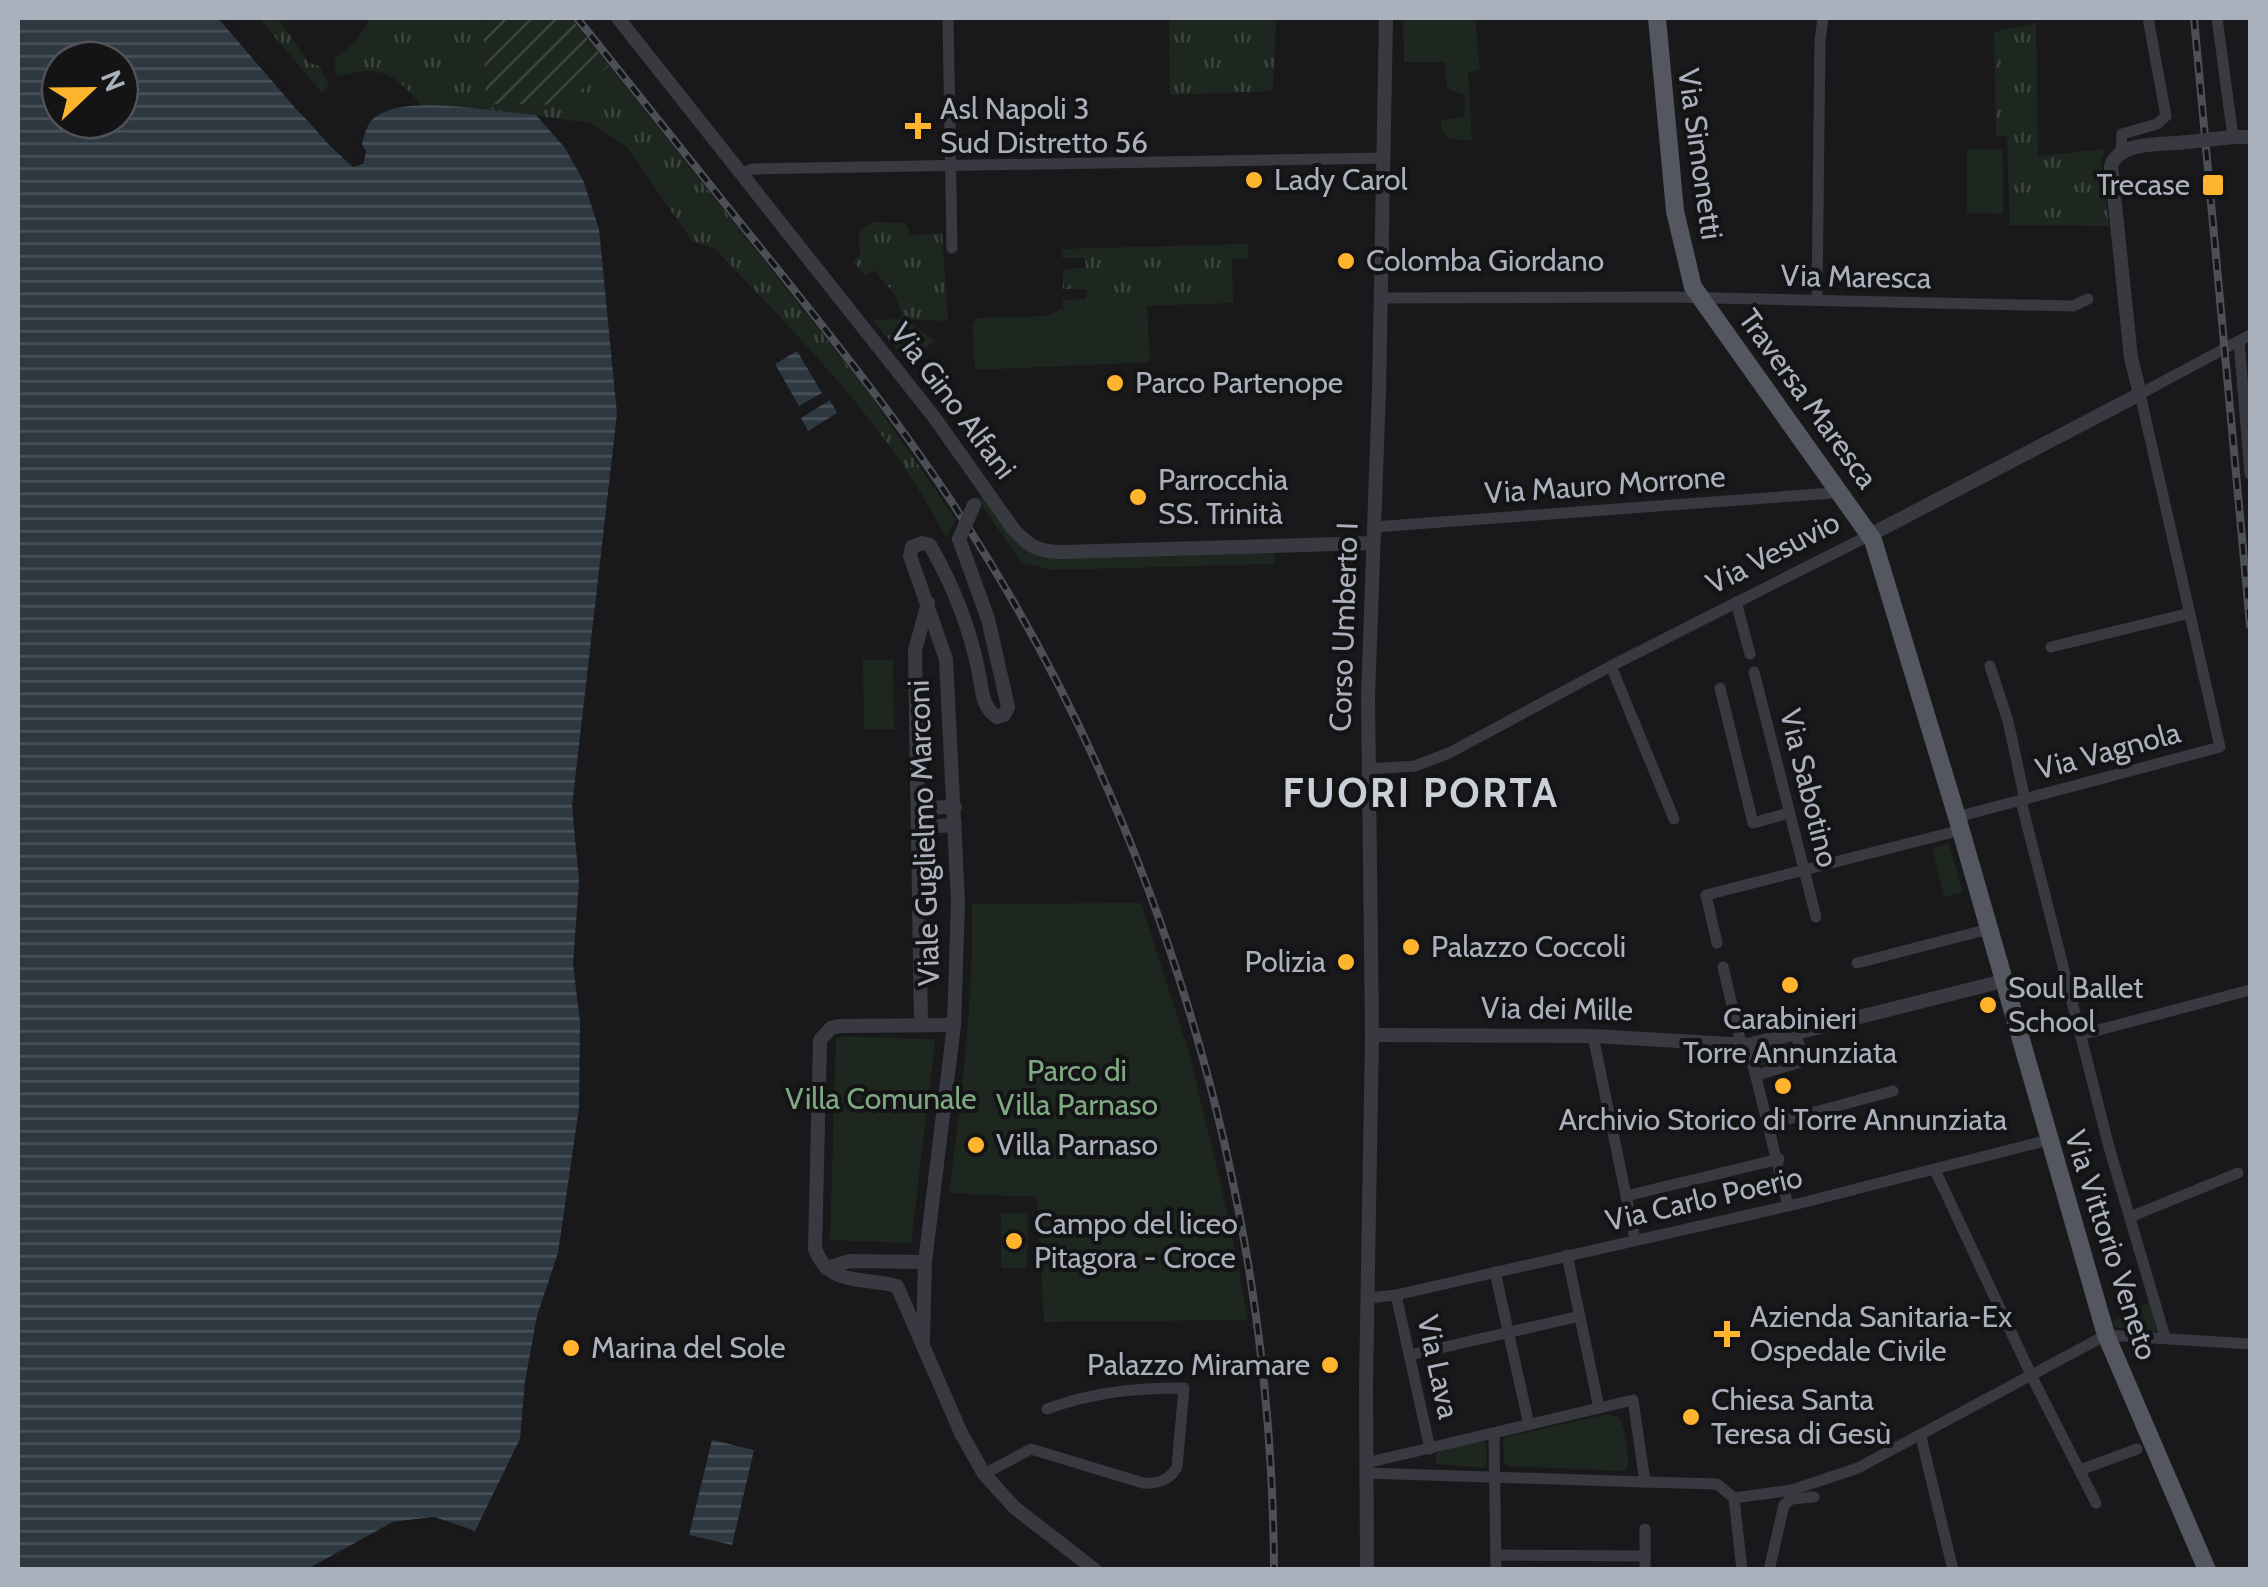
<svg xmlns="http://www.w3.org/2000/svg" width="2268" height="1587" font-family="Cabin,sans-serif">
  <style>
    .grass { fill: url(#grass-tufts) }
    .park { fill: #1e271f }
    .garden { fill: url(#garden-furrows) }
    .water { fill: url(#water-rules); fill-rule: evenodd }
    .pier { fill: #19191b }
    .lines { fill: none; stroke-linecap: round; stroke-linejoin: round }
    .minor { stroke: #393a41; stroke-width: 11 }
    .tertiary { stroke: #393a41; stroke-width: 14 }
    .primary { stroke: #555760; stroke-width: 18 }
    .rail-casing { stroke: #4c4f56; stroke-width: 8 }
    .rail { stroke: #141416; stroke-width: 4; stroke-dasharray: 11; stroke-linecap: butt }
    .tertiary-bridge { stroke: #393a41; stroke-width: 14 }
    .poi-dot { fill: #ffb42d; stroke: #141416; stroke-width: 4 }
    .labels { text-anchor: middle; stroke-width: 8; stroke-linejoin: round; paint-order: stroke }
    .poi-label { font-size: 30px; fill: #aab0bc; stroke: #141416; text-anchor: start }
    .street-label { font-size: 30px; fill: #aab0bc; stroke: #141416 }
    .park-label { font-size: 30px; fill: #7fa981; stroke: #141416 }
    .district-label { font-size: 40px; font-weight: bold; letter-spacing: 2.5px; fill: #cbcfd8; stroke: #141416 }
  </style>
  <defs>
    <pattern id="grass-tufts" width="24" height="20" patternUnits="userSpaceOnUse" patternTransform="scale(2.5)"><rect width="24" height="20" fill="#1e271f"/><path d="M3 7l-1-3M5 7V3M7 7l1-3M15 17l-1-3M17 17v-4M19 17l1-3" fill="none" stroke="#3c443e"/></pattern>
    <pattern id="garden-furrows" width="10" height="10" patternUnits="userSpaceOnUse" patternTransform="scale(2.5)"><rect width="10" height="10" fill="#1e271f"/><path d="M-1 1l2-2M0 10L10 0M9 11l2-2" fill="none" stroke="#3c443e"/></pattern>
    <pattern id="water-rules" width="6" height="5" patternUnits="userSpaceOnUse" patternTransform="scale(2.5)"><rect width="6" height="5" fill="#2d3841"/><path d="M0 2.5h6" fill="none" stroke="#49525a"/></pattern>
  </defs>
  <rect width="100%" height="100%" fill="#19191b"/>
  <g class="grass">
    <path d="M259,18h19l30,44 11,4 10,19 -7,8z"/>
    <path d="M367,18h116l3,86 76,1 47,-39 254,319 93,135 -10,18c-56,-111 -145,-199 -231,-289l-23,-8 -65,-94 -37,-24 -124,-17 -43,1c-28,-33 -43,-44 -86,-30l-3,-18 22,-18 12,-18z"/>
    <path d="M1169,18h107l-3,73 -103,4z"/>
    <path d="M2036,23l2,133 67,-7 -4,12 8,65 -99,-1 -3,-88 -11,-2 -2,-103z"/>
    <path d="M874,222l32,1 4,12 32,-2 6,88 -43,-2 30,22 -28,21 -34,-42 30,-1 -7,-23 -22,-26 -9,6 -12,-15 7,-5 -1,-25z"/>
    <path d="M1248,244v15h-16l1,44 -170,5v-8l23,-1 1,-10h-24v-20l23,-1 -1,-10h-23v-9z"/>
  </g>
  <g class="park">
    <path d="M1403,18h72l5,52 -12,3 4,68 -25,-3 -6,-9v-9l23,-3 1,-22 -18,-7 -2,-26h-41z"/>
    <path d="M1967,149l36,1v64l-36,-1z"/>
    <path d="M1147,304l3,58 -175,8 -3,-47 6,-5 70,-2 15,-8z"/>
    <path d="M988,490l41,57 246,-1v18l-224,6 -30,-8 -43,-62z"/>
    <path d="M863,660h30l1,69h-30z"/>
    <path d="M1949,844l14,48 -19,5 -12,-49z"/>
    <path d="M1141,903l48,150 39,161 20,106 -204,2 -7,-125 -88,-4c12,-96 25,-192 23,-289z"/>
    <path d="M841,1036l92,3 2,3 -24,201 -81,-3 6,-201z"/>
    <path d="M1787,1042l4,15 -30,9 -4,-15z"/>
    <path d="M1001,1213h27l-1,55h-26z"/>
    <path d="M2151,1301l5,31 -42,-5 -2,-5z"/>
    <path d="M1608,1414l12,4c5,14 11,39 6,53l-119,-5 -3,-3 -1,-22 3,-4z"/>
    <path d="M1480,1442l6,1 1,17 -3,8 -48,-4v-10l3,-3z"/>
  </g>
  <path class="garden" d="M483,18h88l38,48 -46,39 -77,-1z"/>
  <g class="water">
    <path d="M18,18h200l79,92 56,56 10,-2 3,-12 -4,-8c3,-11 5,-22 15,-28 31,-22 121,-4 159,-1l29,33 18,32 16,49 18,185 -45,392 7,74 -6,84 7,58 -1,86 -21,145 -21,63 -12,65 -5,58 -45,92 -41,-14 -41,5 -85,47h-290zM60,60h60v60h-60z"/>
    <path d="M797,351l25,42 -23,13 -24,-42z"/>
    <path d="M830,400l7,13 -29,18 -7,-13z"/>
    <path d="M712,1440l42,10 -22,95 -43,-10z"/>
  </g>
  <g class="pier">
    <path d="M218,18h7l75,88 55,55 6,-8 -3,-14 8,13 -4,12 -9,3 -23,-21z"/>
    <path d="M434,1517l41,14 1,5 -42,-14 -39,4 -77,44 -10,-1 85,-47z"/>
  </g>
  <g class="lines">
    <g class="minor">
      <path d="M948,18l4,230"/>
      <path d="M2217,18l16,119"/>
      <path d="M2121,151l1,-17 35,-10 9,-8 -18,-98"/>
      <path d="M742,174l10,-5 632,-11"/>
      <path d="M1382,298l289,-1 402,9 15,-7"/>
      <path d="M1817,300l3,-260 3,-22"/>
      <path d="M2239,341l11,133"/>
      <path d="M1374,527l459,-34 6,-4"/>
      <path d="M1736,602l14,52"/>
      <path d="M2051,647l139,-34"/>
      <path d="M1611,666l63,153"/>
      <path d="M1990,666l18,55 17,79"/>
      <path d="M1754,672l62,245"/>
      <path d="M1720,688l33,135 36,-10"/>
      <path d="M1367,769l48,-3 34,-13 162,-87 259,-131"/>
      <path d="M2021,801l88,346 56,190"/>
      <path d="M1957,817l263,-70 -80,-353 110,-59"/>
      <path d="M1717,943l-11,-48 255,-65"/>
      <path d="M1857,963l132,-34"/>
      <path d="M1723,967l18,77"/>
      <path d="M2080,1035l170,-45"/>
      <path d="M1593,1036l42,203"/>
      <path d="M1748,1045l40,161"/>
      <path d="M1757,1075l47,-14 -9,-29"/>
      <path d="M1770,1124l123,-33"/>
      <path d="M1935,1170l99,211 62,122"/>
      <path d="M1626,1196l153,-37"/>
      <path d="M2130,1217l108,-44"/>
      <path d="M1567,1255l32,153"/>
      <path d="M1495,1272l34,153"/>
      <path d="M1396,1295l34,154"/>
      <path d="M1369,1298l27,-3 405,-92 247,-63"/>
      <path d="M1410,1355l170,-39"/>
      <path d="M1494,1433l2,137"/>
      <path d="M1921,1437l32,133"/>
      <path d="M1366,1463l267,-63 12,82 -279,-9"/>
      <path d="M2080,1470l57,-21"/>
      <path d="M984,1474l47,-25 112,34c15,1 27,-3 34,-16l7,-79c-48,0 -91,4 -137,21"/>
      <path d="M1645,1482l72,2 17,14"/>
      <path d="M1734,1498l58,-8 66,-22 248,-133 144,9"/>
      <path d="M1734,1498l8,72"/>
      <path d="M1645,1529v41"/>
      <path d="M1496,1555l149,1"/>
      <path d="M1769,1570l15,-65 7,-6 23,-2"/>
    </g>
    <g class="tertiary">
      <path d="M618,18l316,399 80,113c16,17 25,22 49,22l310,-9"/>
      <path d="M2233,137h17"/>
      <path d="M1870,535l270,-141 -9,-36 -20,-192c9,-26 53,-21 77,-24"/>
      <path d="M918,808l37,-1"/>
      <path d="M918,827l37,-2"/>
      <path d="M921,1025l-6,-375 13,-47"/>
      <path d="M954,1025l-115,1 -8,2 -11,12 -5,209c14,38 51,28 82,37l64,147 23,41 31,34 80,62"/>
      <path d="M1372,1035l221,1 155,9 255,-64"/>
      <path d="M826,1268l24,-7 75,1"/>
      <path d="M923,1341l2,-79 29,-237 4,-123 -12,-243 -36,-103 2,-9 10,-4 8,2c24,42 40,82 49,129 3,15 3,34 18,43l7,-2 4,-8 -20,-88 -29,-80"/>
      <path d="M1367,1570l-1,-186 6,-349 -4,-338 11,-306 7,-373"/>
    </g>
    <path class="primary" d="M1657,18l18,193 18,76 180,253 84,277 149,518 101,235"/>
    <g class="rail-casing">
      <g id="rail">
        <path d="M577,18c67,84 134,169 202,253 58,73 116,146 168,224 210,314 325,697 327,1075"/>
        <path d="M2194,18l56,607"/>
      </g>
    </g>
    <use href="#rail" class="rail"/>
    <g class="tertiary-bridge">
      <path d="M2188,142l45,-5"/>
      <path d="M959,539l15,-34"/>
    </g>
  </g>
  <g class="poi-dot">
    <path d="M913 111h10v10h10v10h-10v10h-10v-10h-10v-10h10z"/>
    <circle cx="1254" cy="180" r="10"/>
    <rect x="2201" y="173" width="24" height="24" rx="5"/>
    <circle cx="1346" cy="261" r="10"/>
    <circle cx="1115" cy="383" r="10"/>
    <circle cx="1138" cy="497" r="10"/>
    <circle cx="1411" cy="947" r="10"/>
    <circle cx="1346" cy="962" r="10"/>
    <circle cx="1790" cy="985" r="10"/>
    <circle cx="1988" cy="1005" r="10"/>
    <circle cx="1783" cy="1086" r="10"/>
    <circle cx="976" cy="1145" r="10"/>
    <circle cx="1014" cy="1241" r="10"/>
    <path d="M1722 1319h10v10h10v10h-10v10h-10v-10h-10v-10h10z"/>
    <circle cx="571" cy="1348" r="10"/>
    <circle cx="1330" cy="1365" r="10"/>
    <circle cx="1691" cy="1417" r="10"/>
  </g>
  <g class="labels">
    <g class="poi-label">
      <text x="940" y="119">Asl Napoli 3<tspan x="940" dy="34">Sud Distretto 56</tspan></text>
      <text x="1274" y="190">Lady Carol</text>
      <text x="2190" y="195" text-anchor="end">Trecase</text>
      <text x="1366" y="271">Colomba Giordano</text>
      <text x="1135" y="393">Parco Partenope</text>
      <text x="1158" y="490">Parrocchia<tspan x="1158" dy="34">SS. Trinità</tspan></text>
      <text x="1431" y="957">Palazzo Coccoli</text>
      <text x="1326" y="972" text-anchor="end">Polizia</text>
      <text x="2008" y="998">Soul Ballet<tspan x="2008" dy="34">School</tspan></text>
      <text x="1790" y="1029" text-anchor="middle">Carabinieri<tspan x="1790" dy="34">Torre Annunziata</tspan></text>
      <text x="1783" y="1130" text-anchor="middle">Archivio Storico di Torre Annunziata</text>
      <text x="996" y="1155">Villa Parnaso</text>
      <text x="1034" y="1234">Campo del liceo<tspan x="1034" dy="34">Pitagora - Croce</tspan></text>
      <text x="1750" y="1327">Azienda Sanitaria-Ex<tspan x="1750" dy="34">Ospedale Civile</tspan></text>
      <text x="591" y="1358">Marina del Sole</text>
      <text x="1310" y="1375" text-anchor="end">Palazzo Miramare</text>
      <text x="1711" y="1410">Chiesa Santa<tspan x="1711" dy="34">Teresa di Gesù</tspan></text>
    </g>
    <g class="street-label">
      <text transform="translate(1700 154) rotate(82)" y="10">Via Simonetti</text>
      <text transform="translate(1856 277) rotate(1)" y="10">Via Maresca</text>
      <text transform="translate(1808 399) rotate(54)" y="10">Traversa Maresca</text>
      <text transform="translate(953 401) rotate(53)" y="10">Via Gino Alfani</text>
      <text transform="translate(1605 485) rotate(-4)" y="10">Via Mauro Morrone</text>
      <text transform="translate(1773 553) rotate(-27)" y="10">Via Vesuvio</text>
      <text transform="translate(1344 627) rotate(-88)" y="10">Corso Umberto I</text>
      <text transform="translate(2108 751) rotate(-15)" y="10">Via Vagnola</text>
      <text transform="translate(1809 788) rotate(76)" y="10">Via Sabotino</text>
      <text transform="translate(924 833) rotate(-92)" y="10">Viale Guglielmo Marconi</text>
      <text transform="translate(1557 1009) rotate(1)" y="10">Via dei Mille</text>
      <text transform="translate(1704 1199) rotate(-13)" y="10">Via Carlo Poerio</text>
      <text transform="translate(2111 1245) rotate(72)" y="10">Via Vittorio Veneto</text>
      <text transform="translate(1438 1367) rotate(78)" y="10">Via Lava</text>
    </g>
    <g class="park-label">
      <text x="1077" y="1081">Parco di<tspan x="1077" dy="34">Villa Parnaso</tspan></text>
      <text x="881" y="1109">Villa Comunale</text>
    </g>
    <g class="district-label">
      <text x="1421" y="807">FUORI PORTA</text>
    </g>
  </g>
  <rect width="2268" height="1587" fill="none" stroke="#aab0bc" stroke-width="40"/>
  <g transform="translate(90 90) rotate(68)"><circle r="48" fill="#141416" stroke="#505258" stroke-width="2.5"/>
  <path d="M0-8L18 38L0 25L-18 38Z" fill="#ffb42d"/>
  <text y="-15" font-size="28" font-weight="bold" text-anchor="middle" fill="#aab0bc">N</text>
  </g>
</svg>
